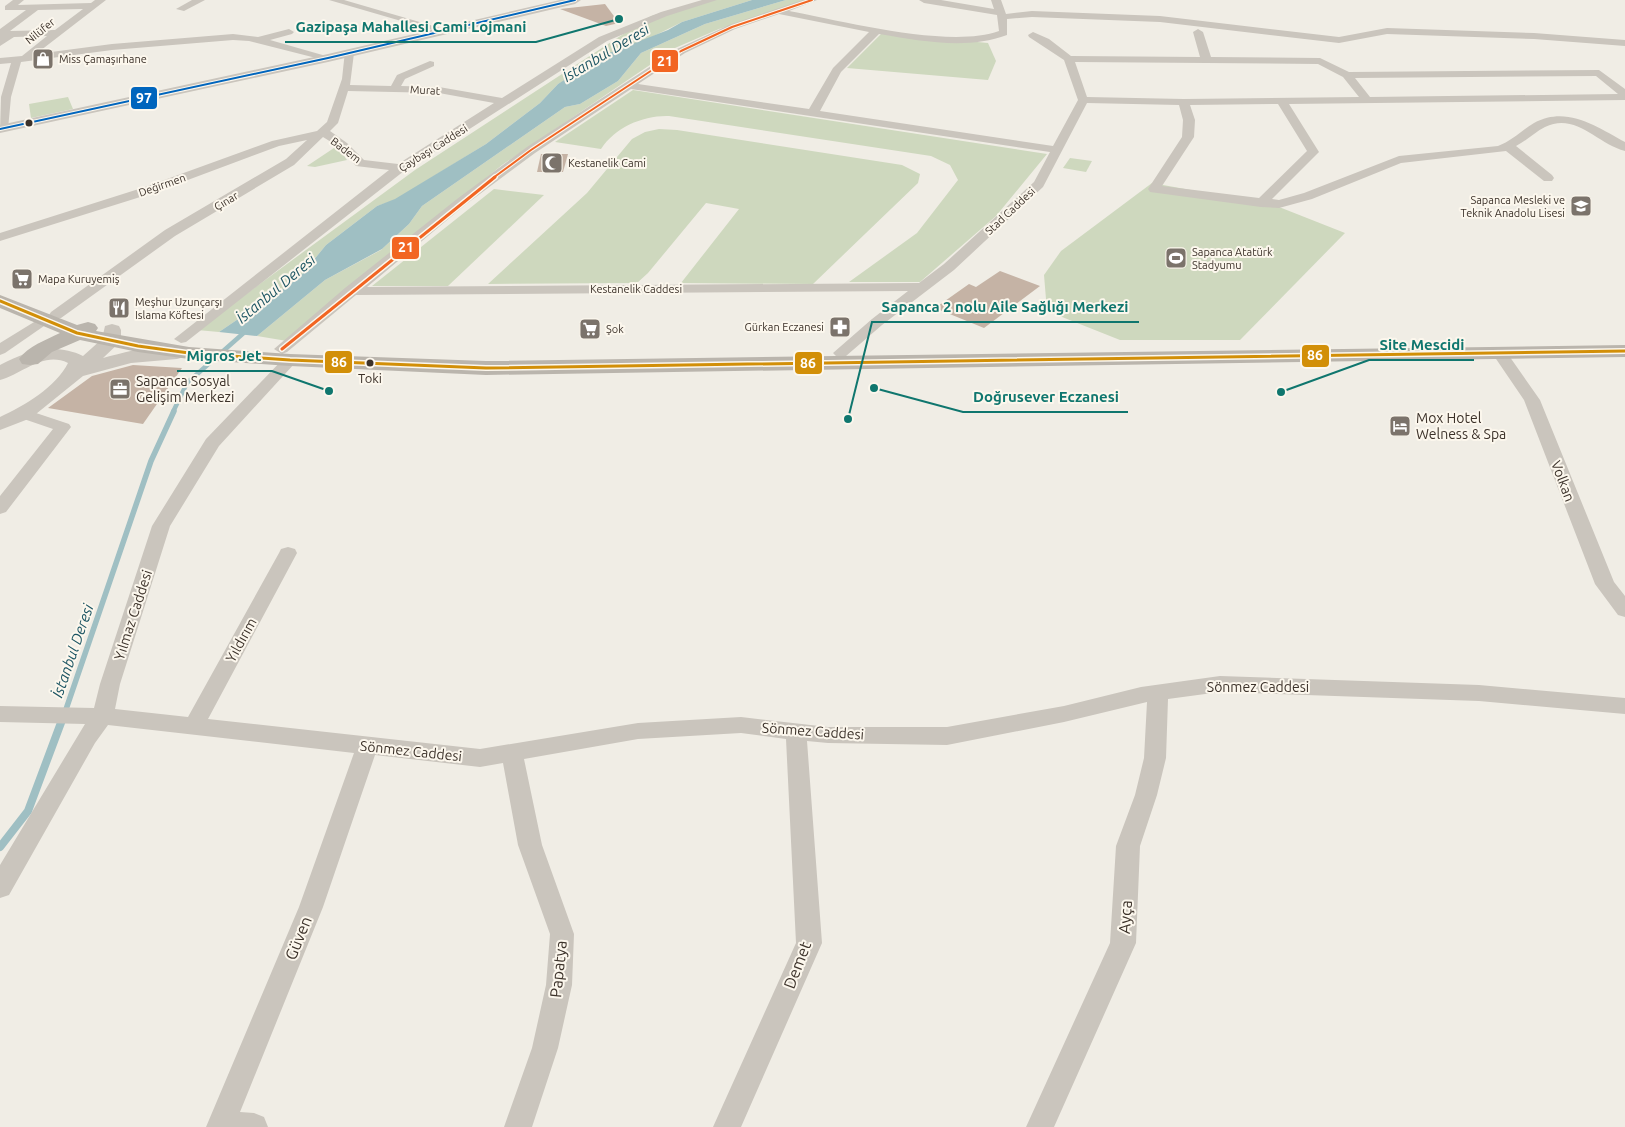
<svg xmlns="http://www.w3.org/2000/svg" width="1625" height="1127" font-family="Ubuntu,sans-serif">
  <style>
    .green { fill: #ced8be }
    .water { fill: #9fbfc3 }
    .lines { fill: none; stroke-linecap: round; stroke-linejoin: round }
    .stream-far2 { stroke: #9fbfc3; stroke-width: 4.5 }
    .stream-far1 { stroke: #9fbfc3; stroke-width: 5.5 }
    .stream { stroke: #9fbfc3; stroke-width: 8 }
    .building { fill: #c5b3a5 }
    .minor { fill: #cac5bd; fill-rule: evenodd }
    .tertiary { fill: #cac5bd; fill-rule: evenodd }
    .secondary { fill: #bab5ad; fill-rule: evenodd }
    .bus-1-casing { stroke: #fcf7ed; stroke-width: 4 }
    .bus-2-casing { stroke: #fcf7ed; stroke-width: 6 }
    .bus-3-far1-casing { stroke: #fcf7ed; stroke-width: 4 }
    .bus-3-casing { stroke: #fcf7ed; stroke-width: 6 }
    .bus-1 { stroke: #0065bd; stroke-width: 2 }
    .bus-2 { stroke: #d28f08; stroke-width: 3 }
    .bus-3-far1 { stroke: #f26522; stroke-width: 2 }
    .bus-3 { stroke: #f26522; stroke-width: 3 }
    .bus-dot { fill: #3c322a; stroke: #fcf7ed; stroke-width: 2 }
    .labels { text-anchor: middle; stroke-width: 4; stroke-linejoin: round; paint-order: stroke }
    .far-street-label { font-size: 11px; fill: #3c322a; stroke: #fcf7ed }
    .far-poi-label { font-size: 11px; fill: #3c322a; stroke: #fcf7ed; text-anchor: start }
    .bus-label { font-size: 13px; fill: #3c322a; stroke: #fcf7ed }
    .poi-label { font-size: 14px; fill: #3c322a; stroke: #fcf7ed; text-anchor: start }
    .street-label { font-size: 14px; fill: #3c322a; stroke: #fcf7ed }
    .water-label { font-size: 15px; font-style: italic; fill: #1b5462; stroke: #fcf7ed }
    .near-street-label { font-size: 16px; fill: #3c322a; stroke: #fcf7ed }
    .leader { fill: none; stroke: #0f766e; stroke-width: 2 }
    .callout-dot { fill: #0f766e; stroke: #fcf7ed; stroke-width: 2 }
    .callout-label { font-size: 15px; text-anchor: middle; font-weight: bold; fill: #0f766e; stroke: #fcf7ed; stroke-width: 4; stroke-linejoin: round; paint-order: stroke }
    .line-badge { stroke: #fcf7ed; stroke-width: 2 }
    .badge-label { font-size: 14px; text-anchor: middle; font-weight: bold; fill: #fff }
  </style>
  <rect width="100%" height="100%" fill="#f0ede5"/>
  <g class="green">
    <path d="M708,0h44l-70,22 -124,62 -18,19 -54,41 -91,56 -18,6 -51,39 -27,33 -80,54 -22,-2 218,-160 236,-154z"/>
    <path d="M786,0h21l-88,29 -44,19 -173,117 -215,176 -30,-5 68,-56 56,-30 28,-26 13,-18 143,-99 15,-3 38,-23 23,-28 64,-29z"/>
    <path d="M882,33l106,10 8,18 -8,19 -141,-12z"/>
    <path d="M633,90l414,64 -51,62 -76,66h-71l68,-49 41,-53 -8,-15 -19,-9 -262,-40c-25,-1 -54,11 -68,33l-46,-7z"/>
    <path d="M68,97l5,12 -42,9 -2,-14z"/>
    <path d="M659,129l18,1 225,35 18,9 -2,9 -105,101 -132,-1 58,-74 -33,-6 -58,70 -11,10 -149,1 99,-91 45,-54 13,-7z"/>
    <path d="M337,146l10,14 -32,7 -8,-1z"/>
    <path d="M1070,158l22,3 -6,11 -23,-4z"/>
    <path d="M1152,183l122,22 71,28 -105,107h-120l-73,-29 -3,-36 17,-24z"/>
    <path d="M494,189l50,6 -96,91h-76z"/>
  </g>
  <path class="water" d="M752,0h34l-81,24 -64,29 -23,28 -38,23 -15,3 -143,99 -13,18 -27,25 -57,31 -68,56 -38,-4 80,-54 27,-33 51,-39 18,-7 91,-55 54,-41 18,-19 46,-29 64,-25 14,-8z"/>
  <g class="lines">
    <path class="stream-far2" d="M173,412l14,-29 60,-53"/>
    <path class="stream-far1" d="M62,721l89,-260 23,-50"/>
    <path class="stream" d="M0,847l28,-36 34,-91"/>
  </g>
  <g class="building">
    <path d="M605,4l14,19 -13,3 -46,-17z"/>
    <path d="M541,154h27l-5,18h-26z"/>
    <path d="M1000,271l40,15 -56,42 -49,-20 34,-24 7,3z"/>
    <path d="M133,365l49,3 -39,56 -95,-16 44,-32z"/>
  </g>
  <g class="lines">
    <g class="minor">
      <path d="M13,0h11l-6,5 73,-2 4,-3h11l-70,54 76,-10 121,-10 25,3 31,-8 5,3 -2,2 -22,6 63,18 -5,3 -79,-20 -16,-1 -121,10 -91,12 -10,35 -3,32 -6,3h-2l1,-35 10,-34 -11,1v-6l22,-2 25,-20 -33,1 -14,9v-17l26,-19h-21v-4zM83,9l-28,21 -45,1 28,-21z"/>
      <path d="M192,0h13l-21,11 -8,-2z"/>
      <path d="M329,0h15l103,30 -8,2z"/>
      <path d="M702,0h15l-50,16 -60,25 -203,130 -218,171 -5,1 -7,-4 215,-169 -33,-4 -17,-19 -16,-10 -29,28 -119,71 -114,82h-10l-2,-3 2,-3 114,-82 121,-71 21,-19 -28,6 -126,47 -153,48v-8l145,-46 127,-46 45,-10 10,-9 15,-43 3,-28 9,2 -4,32 41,1 6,-11 33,-14 4,1v4l-29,13 -4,7 38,1 63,11 97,-61 62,-25zM348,91l91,2 55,10 -96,61 -34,-4 -17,-17 -17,-12 8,-8z"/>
      <path d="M803,0h14l-28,11c54,10 160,38 210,20l-2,-16 -73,-12 -5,-3h22l53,9 -3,-9h10l5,14 26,-3 128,5 179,21 48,-9 147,5 91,7v6l-91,-7 -147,-5 -48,9 -179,-21 -128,-5 -25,2v16c-40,15 -86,6 -128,-1l-38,38 -21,39 233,35 25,-46 -14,-40 -35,-23 -1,-2 5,-3 16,7 22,17 129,1 -7,-25 5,-3 5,3 8,25 109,1 29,14 250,-2 26,19v11l-336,4 30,48 -47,47 7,1 25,-7 95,-37 99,-10c14,-5 24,-16 36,-23 33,-18 63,4 91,19v9c-28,-7 -49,-39 -80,-24 -10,5 -19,14 -29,19l36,29 2,3 -2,3h-8l-38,-30 -105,12 -89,36 -33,9 -18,-1 -111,-15 -2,-3 34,-52 1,-17 -4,-15 -92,-2 -44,84 -89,83 -72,55 -36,31h-10l-3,-3 39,-34 36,-28 -552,4 -69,57 -5,2 -8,-5 71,-61 112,-89 70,-52 150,-98 52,-24zM779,14l90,18 -36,36 -24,41 -171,-25 47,-31 50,-24zM1075,62l243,2 25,13 16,20 -175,2 -97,-2zM1596,76l22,18 -248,3 -15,-19zM631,89l419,63 -16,30 -90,82 -25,19 -552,4 98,-82 70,-52zM1278,104l29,47 -48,47 -97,-12 32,-49 1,-17 -5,-15z"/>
      <path d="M39,319l7,4 -2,3 -39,27 -5,2v-12z"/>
      <path d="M1500,348l5,2 35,50 74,182 11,14v21l-7,-2 -23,-31 -71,-184 -32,-47z"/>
      <path d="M290,355l8,5 -3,3 -76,83 -49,80 -50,158 -5,25 73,8 91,-164 2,-4 7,-2 7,2 2,4 -89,166 272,30 158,-26 103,-6 87,10h119l117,-21 77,-19 79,-11 259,9 146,13v16l-146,-13 -259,-9 -52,7 -2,59 -9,37 -17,51 -4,97 -82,184h-28l84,-184 6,-97 19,-51 9,-37 3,-56 -83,20 -117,23 -119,-2 -21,-2 15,202 -81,184h-28l83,-184 -10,-204 -45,-6 -103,6 -114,20 18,86 32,89 -2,51 -14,63 -26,79h-28l28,-79 14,-63 4,-51 -32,-89 -15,-82 -23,4 -105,-12 -52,152 -83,205 14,1 10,4 4,10h-62l93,-220 55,-154 -246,-28 -13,18 -86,152 -9,3v-33l85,-141 -85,-2v-16l94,2 6,-24 52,-158 54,-87 79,-82z"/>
      <path d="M24,409l45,15 2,3 -65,85 -6,2v-18l53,-67 -35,-12 -2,-3z"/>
    </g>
    <g class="tertiary">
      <path d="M560,0h21l-6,4 -247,58 -328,71v-8l328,-71z"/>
      <path d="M112,324l7,2 2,4v11l-18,17c25,-7 55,-15 81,-9l3,4 -3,4 -7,2 -46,4 -48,13 -52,42 -31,12v-13c24,-11 56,-30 68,-54 -25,-12 -45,11 -68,17v-15c26,-14 55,-23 83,-9l19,-17 3,-13z"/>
    </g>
    <path class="secondary" d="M0,295l77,30 11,-3 7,2 3,4 -2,3 93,16 101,7 196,7 1139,-16v12l-1139,18 -196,-9 -101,-7 -51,-7 -58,-12 -28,12 -14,12 -8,1 -8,-1 -3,-5c9,-13 27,-19 41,-26l-60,-25z"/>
    <g class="bus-1-casing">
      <path id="bus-1" d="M0,129l328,-71 247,-58"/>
    </g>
    <g class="bus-2-casing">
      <path id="bus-2" d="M0,301l77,32 61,13 51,7 101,7 196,8 1139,-17"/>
    </g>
    <g class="bus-3-far1-casing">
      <path id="bus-3-far1" d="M493,178l38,-28 150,-99 51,-24 80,-27"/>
    </g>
    <g class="bus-3-casing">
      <path id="bus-3" d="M282,349l213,-172"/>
    </g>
    <use href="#bus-1" class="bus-1"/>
    <use href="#bus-2" class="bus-2"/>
    <use href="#bus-3-far1" class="bus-3-far1"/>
    <use href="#bus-3" class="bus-3"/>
  </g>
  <defs>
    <g id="shop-square" transform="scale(1.125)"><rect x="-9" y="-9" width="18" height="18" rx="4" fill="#7b736b" stroke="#fcf7ed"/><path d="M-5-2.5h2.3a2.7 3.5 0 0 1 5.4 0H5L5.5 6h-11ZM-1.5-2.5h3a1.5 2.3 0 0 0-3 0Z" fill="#fff"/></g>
    <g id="mosque-square" transform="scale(1.125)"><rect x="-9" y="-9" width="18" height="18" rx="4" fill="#7b736b" stroke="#fcf7ed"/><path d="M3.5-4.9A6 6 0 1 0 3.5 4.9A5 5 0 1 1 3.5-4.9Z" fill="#fff"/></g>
    <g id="school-square" transform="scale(1.125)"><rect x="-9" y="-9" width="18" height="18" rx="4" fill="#7b736b" stroke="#fcf7ed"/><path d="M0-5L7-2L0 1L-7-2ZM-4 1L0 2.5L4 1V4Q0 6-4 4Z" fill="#fff"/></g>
    <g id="stadium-square" transform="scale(1.125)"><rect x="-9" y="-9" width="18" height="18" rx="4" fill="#7b736b" stroke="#fcf7ed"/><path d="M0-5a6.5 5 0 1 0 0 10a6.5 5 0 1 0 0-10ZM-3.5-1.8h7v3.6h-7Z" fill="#fff"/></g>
    <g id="supermarket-square" transform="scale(1.125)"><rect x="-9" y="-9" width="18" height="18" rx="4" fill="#7b736b" stroke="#fcf7ed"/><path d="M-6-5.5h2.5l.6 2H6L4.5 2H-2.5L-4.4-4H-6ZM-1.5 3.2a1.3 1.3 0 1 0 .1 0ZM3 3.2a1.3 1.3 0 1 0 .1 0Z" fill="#fff"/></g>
    <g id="restaurant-square" transform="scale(1.125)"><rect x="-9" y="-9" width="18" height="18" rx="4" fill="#7b736b" stroke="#fcf7ed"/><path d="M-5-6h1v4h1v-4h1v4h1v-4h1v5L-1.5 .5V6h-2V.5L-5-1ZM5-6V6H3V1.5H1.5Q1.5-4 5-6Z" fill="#fff"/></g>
    <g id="pharmacy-square" transform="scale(1.125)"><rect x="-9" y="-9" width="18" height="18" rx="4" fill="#7b736b" stroke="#fcf7ed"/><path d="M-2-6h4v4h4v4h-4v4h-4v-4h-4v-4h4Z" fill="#fff"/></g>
    <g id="office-square" transform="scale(1.125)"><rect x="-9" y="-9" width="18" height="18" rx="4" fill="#7b736b" stroke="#fcf7ed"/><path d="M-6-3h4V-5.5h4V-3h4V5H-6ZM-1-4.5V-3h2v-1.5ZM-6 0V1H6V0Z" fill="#fff"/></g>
    <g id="hotel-square" transform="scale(1.125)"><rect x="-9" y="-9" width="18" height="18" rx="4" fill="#7b736b" stroke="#fcf7ed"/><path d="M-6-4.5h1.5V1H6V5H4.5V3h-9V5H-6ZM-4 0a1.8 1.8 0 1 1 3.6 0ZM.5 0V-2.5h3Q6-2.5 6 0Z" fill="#fff"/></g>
  </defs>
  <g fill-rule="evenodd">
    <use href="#shop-square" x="43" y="59"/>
    <use href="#mosque-square" x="552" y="163"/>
    <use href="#school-square" x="1581" y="206"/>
    <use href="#stadium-square" x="1176" y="258"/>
    <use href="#supermarket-square" x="22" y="279"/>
    <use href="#restaurant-square" x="119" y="308"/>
    <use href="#pharmacy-square" x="840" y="327"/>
    <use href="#supermarket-square" x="590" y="329"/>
    <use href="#office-square" x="120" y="389"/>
    <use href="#hotel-square" x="1400" y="426"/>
  </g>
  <g class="bus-dot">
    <circle cx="29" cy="123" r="4.5"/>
    <circle cx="370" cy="363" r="4.5"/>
  </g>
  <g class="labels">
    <g class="far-street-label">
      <text transform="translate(40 31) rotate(-39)" y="4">Nilüfer</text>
      <text transform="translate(425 90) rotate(3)" y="4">Murat</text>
      <text transform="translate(433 148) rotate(-32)" y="4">Çaybaşı Caddesi</text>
      <text transform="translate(346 150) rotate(37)" y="4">Badem</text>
      <text transform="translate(162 185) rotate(-19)" y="4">Değirmen</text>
      <text transform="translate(226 201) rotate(-31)" y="4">Çınar</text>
      <text transform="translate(1010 211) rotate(-43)" y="4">Stad Caddesi</text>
      <text x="636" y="293">Kestanelik Caddesi</text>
    </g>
    <g class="far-poi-label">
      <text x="59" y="63">Miss Çamaşırhane</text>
      <text x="568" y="167">Kestanelik Cami</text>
      <text x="1565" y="204" text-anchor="end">Sapanca Mesleki ve<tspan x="1565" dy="13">Teknik Anadolu Lisesi</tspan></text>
      <text x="1192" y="256">Sapanca Atatürk<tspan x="1192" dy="13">Stadyumu</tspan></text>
      <text x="38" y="283">Mapa Kuruyemiş</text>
      <text x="135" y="306">Meşhur Uzunçarşı<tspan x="135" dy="13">Islama Köftesi</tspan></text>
      <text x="824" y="331" text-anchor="end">Gürkan Eczanesi</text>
      <text x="606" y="333">Şok</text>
    </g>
    <g class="bus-label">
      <text x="370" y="383">Toki</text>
    </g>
    <g class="poi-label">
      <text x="136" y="386">Sapanca Sosyal<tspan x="136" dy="16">Gelişim Merkezi</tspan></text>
      <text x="1416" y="423">Mox Hotel<tspan x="1416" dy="16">Welness &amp; Spa</tspan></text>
    </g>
    <g class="street-label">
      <text transform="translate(1563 481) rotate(69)" y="5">Volkan</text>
      <text transform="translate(133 615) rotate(-72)" y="5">Yılmaz Caddesi</text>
      <text transform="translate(241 640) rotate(-61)" y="5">Yıldırım</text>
      <text x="1258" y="692">Sönmez Caddesi</text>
      <text transform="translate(813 731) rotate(4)" y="5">Sönmez Caddesi</text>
      <text transform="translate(411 751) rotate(6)" y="5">Sönmez Caddesi</text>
    </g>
    <g class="water-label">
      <text transform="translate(606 53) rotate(-31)" y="5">İstanbul Deresi</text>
      <text transform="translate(276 289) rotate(-40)" y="5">İstanbul Deresi</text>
      <text transform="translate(73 651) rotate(-71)" y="5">İstanbul Deresi</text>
    </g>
    <g class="near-street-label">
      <text transform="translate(1125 917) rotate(-86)" y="6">Ayça</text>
      <text transform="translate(298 938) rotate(-68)" y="6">Güven</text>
      <text transform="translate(797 965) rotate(-69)" y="6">Demet</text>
      <text transform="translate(558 969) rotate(-84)" y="6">Papatya</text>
    </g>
  </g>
  <path class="leader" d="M619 19L536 42H285M848 419L872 322H1139M1281 392L1369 360H1474M329 391L272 371H177M874 388L963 412H1128"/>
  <g class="callout-dot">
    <circle cx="619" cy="19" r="5"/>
    <circle cx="848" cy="419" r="5"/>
    <circle cx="1281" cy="392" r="5"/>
    <circle cx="329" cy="391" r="5"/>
    <circle cx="874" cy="388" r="5"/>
  </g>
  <g class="callout-label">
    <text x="411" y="32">Gazipaşa Mahallesi Cami Lojmani</text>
    <text x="1005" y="312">Sapanca 2 nolu Aile Sağlığı Merkezi</text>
    <text x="1422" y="350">Site Mescidi</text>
    <text x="224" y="361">Migros Jet</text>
    <text x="1046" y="402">Doğrusever Eczanesi</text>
  </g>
  <g class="line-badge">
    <rect x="651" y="49" width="28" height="24" rx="5" fill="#f26522"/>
    <rect x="130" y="86" width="28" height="24" rx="5" fill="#0065bd"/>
    <rect x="391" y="236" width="29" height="24" rx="5" fill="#f26522"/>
    <rect x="1301" y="344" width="29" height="24" rx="5" fill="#d28f08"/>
    <rect x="324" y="350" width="29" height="24" rx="5" fill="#d28f08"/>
    <rect x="794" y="351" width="29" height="24" rx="5" fill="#d28f08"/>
  </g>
  <g class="badge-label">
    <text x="665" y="66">21</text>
    <text x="144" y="103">97</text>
    <text x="406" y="252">21</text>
    <text x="1315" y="360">86</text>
    <text x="339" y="367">86</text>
    <text x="808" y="368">86</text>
  </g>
</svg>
